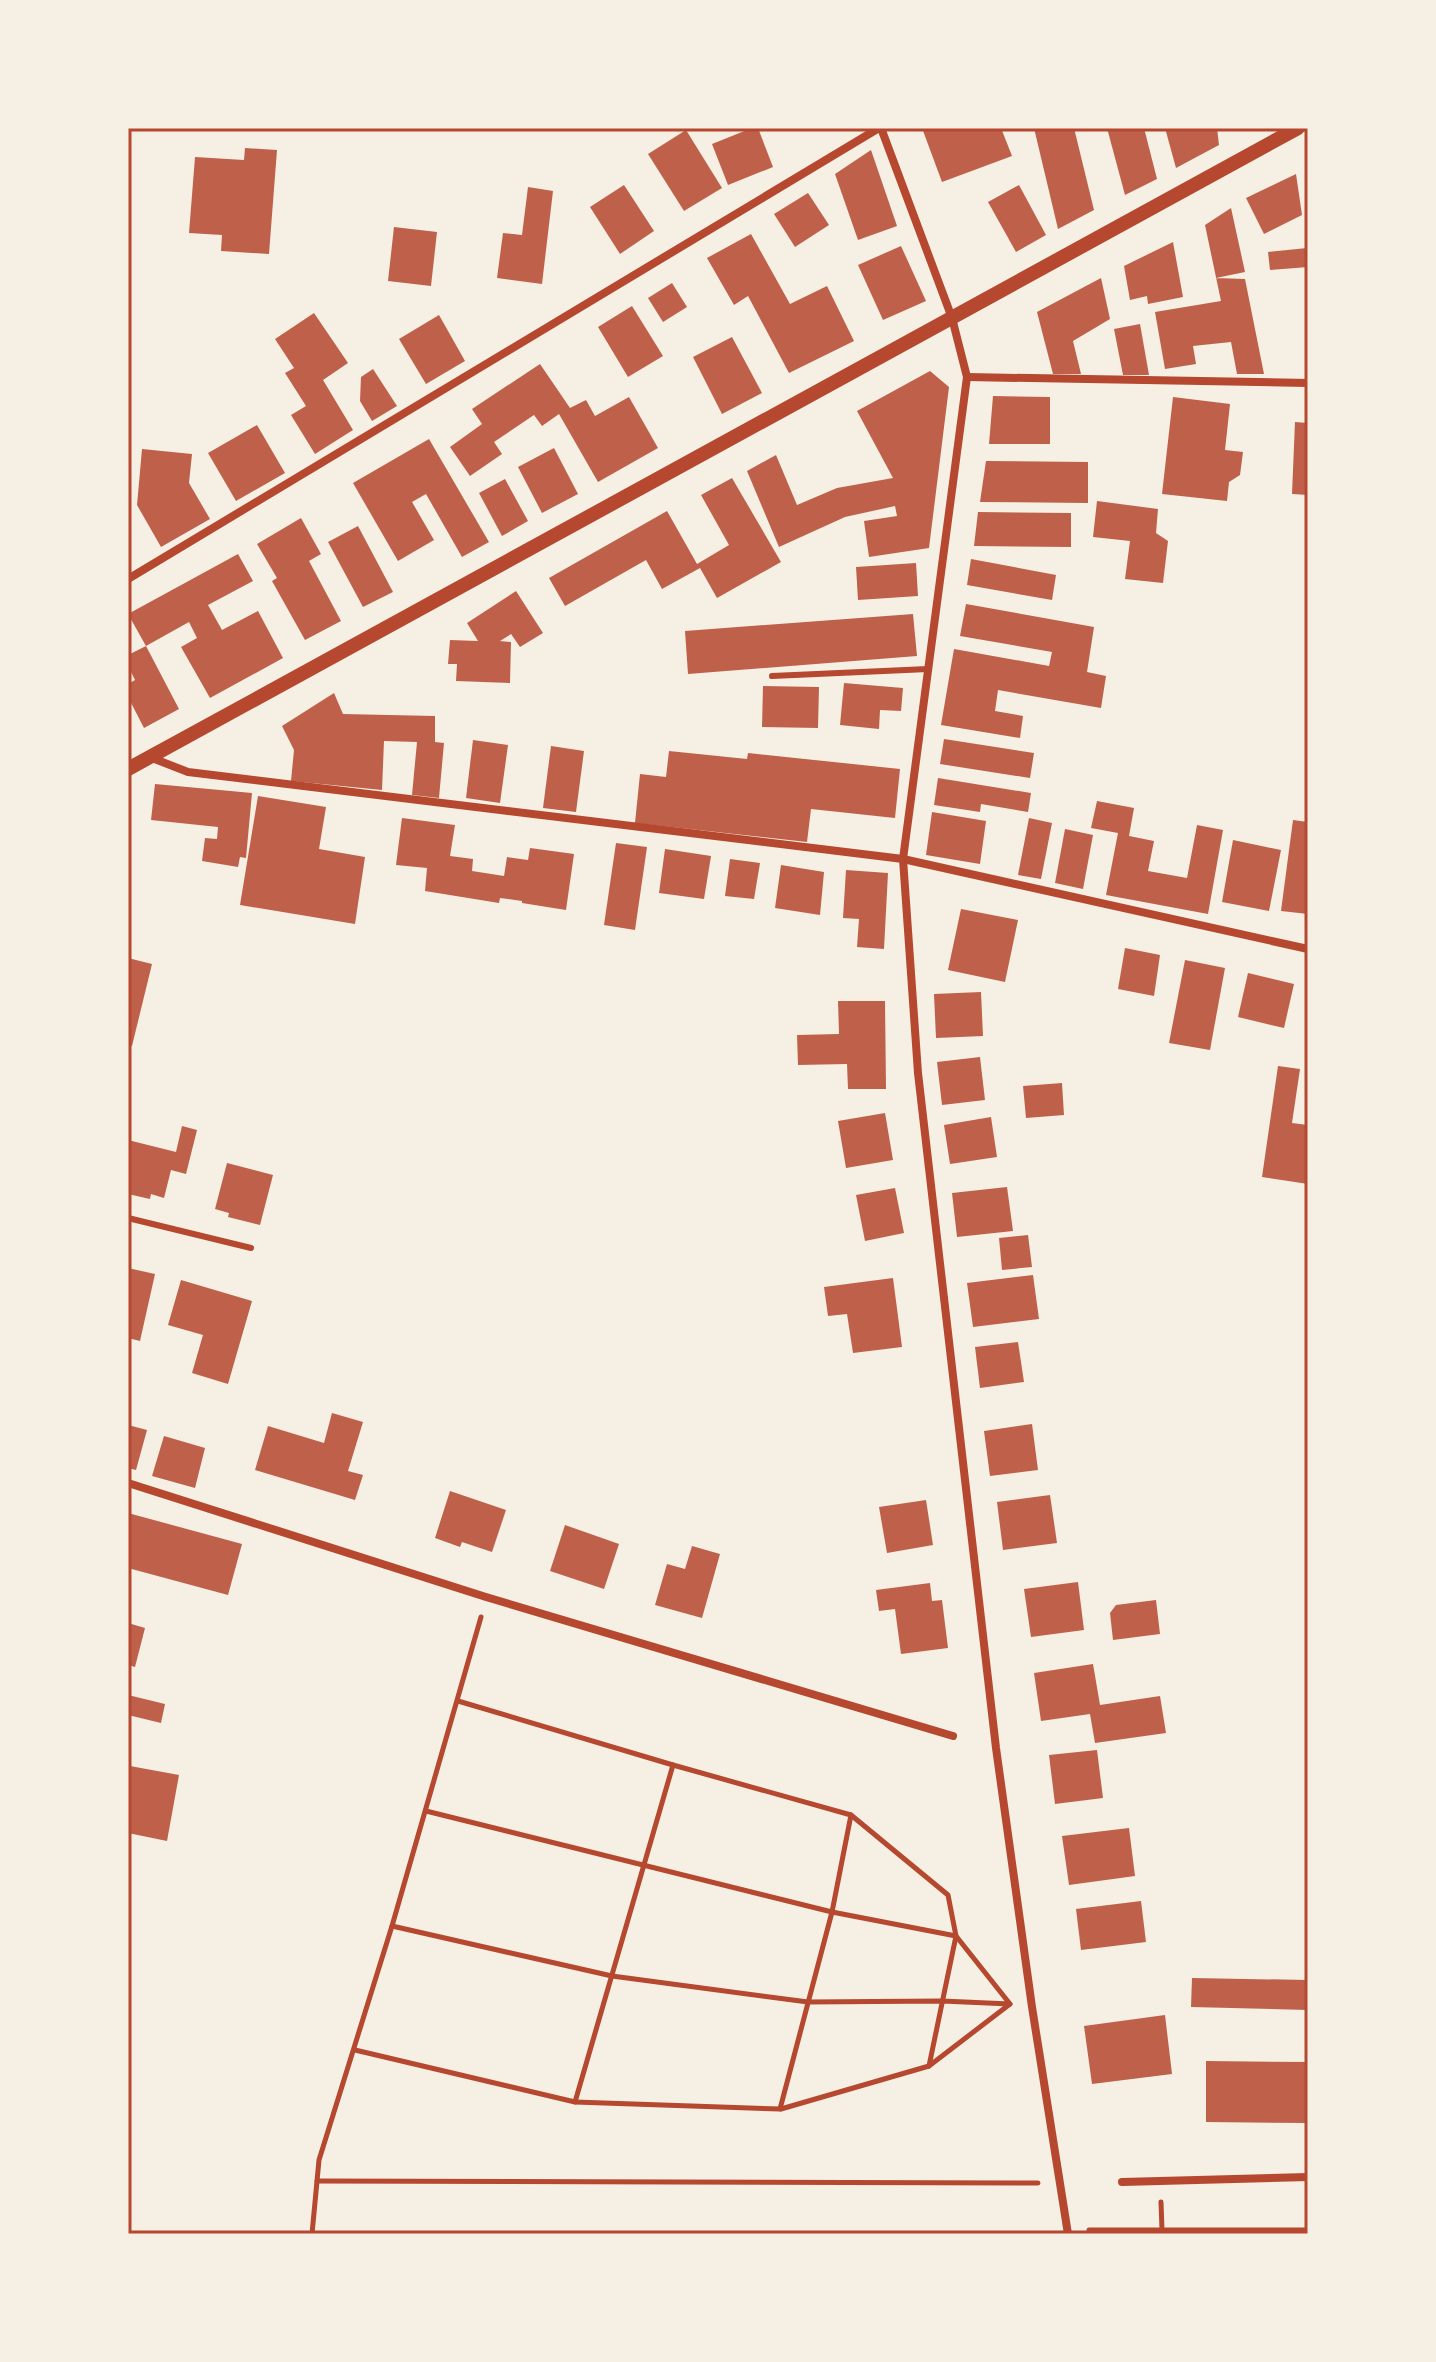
<svg xmlns="http://www.w3.org/2000/svg" width="1436" height="2362" font-family="'Exo 2',sans-serif">
  <style>
    .building { fill: #bf614a }
    .lines { fill: none; stroke-linecap: round; stroke-linejoin: round }
    .path { stroke: #b5482f; stroke-width: 5 }
    .service { stroke: #b5482f; stroke-width: 6 }
    .minor { stroke: #b5482f; stroke-width: 8 }
    .tertiary { stroke: #b5482f; stroke-width: 14 }
    .neatline { fill: none; stroke: #b5482f; stroke-width: 3 }
  </style>
  <rect width="100%" height="100%" fill="#f6efe4"/>
  <g class="building">
    <path d="M752,128h6l15,39 -45,18 -16,-41z"/>
    <path d="M922,128h79l11,28 -70,26z"/>
    <path d="M1034,128h40l20,82 -36,19z"/>
    <path d="M1107,128h37l13,51 -32,16z"/>
    <path d="M1165,128h52l2,17 -43,23z"/>
    <path d="M686,130l36,58 -38,23 -36,-57z"/>
    <path d="M245,148l32,2 -8,104 -48,-3 1,-16 -33,-2 6,-76 49,3z"/>
    <path d="M871,150l26,76 -39,14 -23,-66z"/>
    <path d="M1296,174l6,41 -38,19 -18,-36z"/>
    <path d="M624,185l30,46 -34,23 -30,-47z"/>
    <path d="M1019,185l27,50 -30,17 -28,-50z"/>
    <path d="M528,187l25,4 -11,93 -45,-6 6,-45 19,2z"/>
    <path d="M808,193l21,32 -34,22 -21,-33z"/>
    <path d="M1231,208l14,64 -29,6 29,1 19,95h-27l-6,-32 -38,4 3,18 -31,5 -10,-57 66,-11 -16,-76z"/>
    <path d="M394,227l43,5 -6,54 -43,-5z"/>
    <path d="M751,234l39,70 37,-18 27,55 -65,32 -41,-77 -14,9 -27,-47z"/>
    <path d="M1173,242l10,55 -35,7 -1,-8 -17,4 -6,-34z"/>
    <path d="M901,246l25,55 -43,19 -25,-55z"/>
    <path d="M1307,248l1,19 -38,3 -2,-18z"/>
    <path d="M1101,278l9,41 -37,22 8,33h-28l-16,-62z"/>
    <path d="M672,283l15,24 -24,15 -15,-24z"/>
    <path d="M632,306l31,50 -35,21 -30,-50z"/>
    <path d="M314,313l34,50 -25,17 30,50 -38,24 -24,-39 15,-9 -21,-33 9,-5 -19,-29z"/>
    <path d="M439,315l26,46 -39,23 -27,-45z"/>
    <path d="M1140,324l9,51h-26l-9,-46z"/>
    <path d="M732,337l30,56 -40,21 -29,-57z"/>
    <path d="M540,364l30,44 16,-8 9,16 34,-19 29,51 -60,34 -39,-68 -17,12 -8,-11 -40,27 8,12 -32,22 -20,-29 32,-23 -10,-15z"/>
    <path d="M373,369l24,37 -25,15 -12,-20 1,-24z"/>
    <path d="M930,371l19,16 -20,161 -60,9 -5,-36 33,-5 -2,-10 -50,11 -66,30 -32,-76 29,-16 21,50 40,-17 56,-10 -36,-67z"/>
    <path d="M993,396l57,1v47h-61z"/>
    <path d="M1173,397l57,7 -5,46 18,2 -3,23 -11,7 -2,19 -65,-7z"/>
    <path d="M1295,422l13,1v72l-16,-1z"/>
    <path d="M257,425l28,48 -49,28 -28,-48z"/>
    <path d="M429,439l60,103 -27,15 -36,-63 -14,8 22,38 -36,21 -45,-78z"/>
    <path d="M554,448l24,46 -36,19 -24,-46z"/>
    <path d="M142,449l50,5 -3,29 21,36 -49,28 -24,-42z"/>
    <path d="M986,461l102,1v41l-108,-1z"/>
    <path d="M732,478l49,84 -64,36 -17,-30 -38,21 -16,-29 -81,46 -16,-28 118,-67 30,53 32,-19 -28,-50z"/>
    <path d="M505,479l23,42 -26,15 -23,-43z"/>
    <path d="M1097,501l61,8 -2,24 12,8 -5,42 -38,-4 5,-38 -37,-4z"/>
    <path d="M978,512l93,1v34l-97,-1z"/>
    <path d="M301,518l20,36 -12,7 32,60 -36,19 -33,-59 5,-3 -20,-34z"/>
    <path d="M358,526l35,66 -30,15 -35,-65z"/>
    <path d="M238,554l15,27 -45,24 14,25 36,-19 25,47 -73,40 -29,-51 16,-9 -8,-16 -43,24 33,63 -35,19 -16,-31v-13l7,-4 -7,-14v-11l18,-9 -18,-32z"/>
    <path d="M971,559l85,16 -4,25 -85,-15z"/>
    <path d="M916,563l2,33 -60,4 -2,-33z"/>
    <path d="M516,591l27,42 -23,14 -9,-13 -11,7 11,1 -1,41 -54,-2 1,-17h-9l2,-24 28,1 -11,-18z"/>
    <path d="M966,604l128,23 -7,45 19,4 -5,32 -103,-18 -3,21 28,5 -3,22 -79,-13 13,-76 95,17 3,-14 -92,-16z"/>
    <path d="M913,614l4,42 -229,18 -3,-43z"/>
    <path d="M844,683l59,5 -2,23 -21,-1 -1,19 -39,-4z"/>
    <path d="M763,686l56,1 -1,41 -56,-1z"/>
    <path d="M334,693l9,21 92,2v26l9,1 -5,55 -27,-3 5,-53 -33,-1 -2,49 -91,-9 3,-31 -12,-24z"/>
    <path d="M944,739l90,14 -4,25 -90,-14z"/>
    <path d="M473,740l35,5 -8,58 -34,-5z"/>
    <path d="M551,746l33,5 -8,61 -33,-4z"/>
    <path d="M669,751l78,8 1,-6 152,16 -5,49 -84,-9 -4,33 -172,-19 5,-49 26,3z"/>
    <path d="M938,778l93,15 -3,19 -47,-8 -1,8 -46,-7z"/>
    <path d="M155,784l97,9 -6,65 -6,-1 -2,10 -36,-6 3,-23 12,1 1,-12 -67,-7z"/>
    <path d="M258,796l68,11 -7,42 46,8 -10,67 -115,-19z"/>
    <path d="M1097,801l37,7 -5,28 25,5 -6,30 39,7 10,-53 26,5 -15,84 -102,-19 12,-62 -27,-5z"/>
    <path d="M932,812l54,9 -6,43 -54,-9z"/>
    <path d="M402,818l53,7 -5,31 23,3 -1,12 32,5 3,-19 21,3 2,-12 44,6 -8,56 -44,-7v-2l-22,-3 -1,5 -74,-12 2,-23 -31,-3z"/>
    <path d="M1029,818l23,5 -11,56 -23,-4z"/>
    <path d="M1293,820l15,2v92l-27,-3z"/>
    <path d="M1065,829l28,6 -10,54 -28,-6z"/>
    <path d="M1233,840l48,10 -12,61 -47,-9z"/>
    <path d="M616,843l31,4 -12,83 -31,-5z"/>
    <path d="M665,849l46,7 -7,43 -45,-6z"/>
    <path d="M730,859l30,4 -6,36 -29,-3z"/>
    <path d="M781,865l43,7 -4,43 -45,-7z"/>
    <path d="M846,870l42,3 -4,76 -27,-2 2,-28 -16,-1z"/>
    <path d="M961,909l57,11 -13,62 -57,-12z"/>
    <path d="M1125,948l35,7 -6,41 -36,-7z"/>
    <path d="M128,958l24,6 -20,82 -4,-1z"/>
    <path d="M1185,960l40,8 -15,82 -41,-7z"/>
    <path d="M1248,973l46,11 -10,44 -46,-11z"/>
    <path d="M981,992l2,44 -47,2 -2,-44z"/>
    <path d="M838,1001h47l1,88h-38l-1,-25 -49,1 -1,-30 42,-1z"/>
    <path d="M980,1057l5,43 -43,5 -5,-43z"/>
    <path d="M1278,1066l22,3 -8,54 16,2v59l-46,-7z"/>
    <path d="M1062,1083l2,32 -38,3 -3,-32z"/>
    <path d="M885,1113l8,47 -47,8 -8,-47z"/>
    <path d="M991,1117l6,40 -47,7 -6,-39z"/>
    <path d="M182,1126l15,4 -11,44 -15,-4 -7,28 -13,-4 -1,5 -22,-5v-54l48,12z"/>
    <path d="M227,1163l46,12 -13,50 -32,-8 1,-4 -14,-4z"/>
    <path d="M1007,1187l6,44 -56,6 -5,-44z"/>
    <path d="M895,1188l9,45 -39,8 -9,-46z"/>
    <path d="M1028,1235l4,32 -30,3 -3,-32z"/>
    <path d="M128,1268l27,6 -15,67 -12,-3z"/>
    <path d="M1033,1275l6,44 -66,8 -6,-44z"/>
    <path d="M893,1278l9,69 -49,6 -6,-39 -19,2 -4,-29z"/>
    <path d="M181,1280l71,21 -24,83 -36,-11 11,-38 -35,-10z"/>
    <path d="M1018,1342l6,40 -44,6 -5,-41z"/>
    <path d="M332,1413l31,9 -15,49 15,4 -8,25 -100,-30 13,-44 56,17z"/>
    <path d="M1032,1424l6,46 -48,6 -6,-45z"/>
    <path d="M128,1425l19,5 -11,40 -8,-2z"/>
    <path d="M164,1436l41,12 -10,40 -43,-12z"/>
    <path d="M450,1491l56,19 -14,42 -30,-10 -2,5 -25,-9z"/>
    <path d="M1050,1495l7,48 -54,7 -6,-48z"/>
    <path d="M926,1500l7,45 -46,8 -8,-46z"/>
    <path d="M128,1513l114,31 -14,51 -100,-27z"/>
    <path d="M565,1525l54,19 -15,45 -54,-18z"/>
    <path d="M692,1546l28,8 -18,64 -47,-13 12,-41 18,5z"/>
    <path d="M1078,1582l6,48 -53,7 -7,-48z"/>
    <path d="M930,1583l2,18 10,-1 6,48 -47,6 -6,-45 -16,2 -3,-21z"/>
    <path d="M1156,1600l4,34 -47,6 -3,-27 6,-8z"/>
    <path d="M128,1623l17,5 -10,39 -7,-2z"/>
    <path d="M1093,1664l7,41 60,-9 6,37 -71,10 -5,-29 -49,7 -7,-48z"/>
    <path d="M128,1695l37,9 -4,19 -33,-8z"/>
    <path d="M1097,1750l6,48 -48,6 -6,-49z"/>
    <path d="M130,1766l49,9 -12,66 -39,-8z"/>
    <path d="M1129,1828l6,48 -66,9 -7,-49z"/>
    <path d="M1141,1901l5,41 -65,8 -5,-41z"/>
    <path d="M1192,1978l116,2v30l-117,-3z"/>
    <path d="M1165,2015l7,59 -80,10 -8,-58z"/>
    <path d="M1206,2061l102,1v61l-102,-1z"/>
  </g>
  <g class="lines">
    <g class="path">
      <path d="M426,1811l406,101 124,24 54,68"/>
      <path d="M392,1926l220,50 196,26 134,-1 68,3 -81,62"/>
      <path d="M355,2050l220,52 98,-337 -215,-64"/>
      <path d="M575,2102l205,7 52,-197 19,-97 -178,-50"/>
      <path d="M781,2109l148,-43 27,-130 -8,-41 -97,-80"/>
      <path d="M317,2181l721,2"/>
      <path d="M1161,2202l1,28"/>
      <path d="M1089,2230h219"/>
      <path d="M312,2234l7,-74 73,-234 89,-309"/>
    </g>
    <g class="service">
      <path d="M772,676l156,-7"/>
      <path d="M128,1218l123,30"/>
    </g>
    <g class="minor">
      <path d="M881,128l71,190 15,59 -64,482 15,214 78,675 36,259 36,227"/>
      <path d="M967,377l341,6"/>
      <path d="M128,579l751,-451"/>
      <path d="M152,758l36,14 715,87 405,90"/>
      <path d="M128,1483l358,114 467,139"/>
      <path d="M1122,2182l186,-5"/>
    </g>
    <path class="tertiary" d="M128,769l1170,-641"/>
  </g>
  <rect width="1436" height="2362" fill="none" stroke="#f6efe4" stroke-width="260"/>
  <rect x="130" y="130" width="1176" height="2102" class="neatline"/>
</svg>
